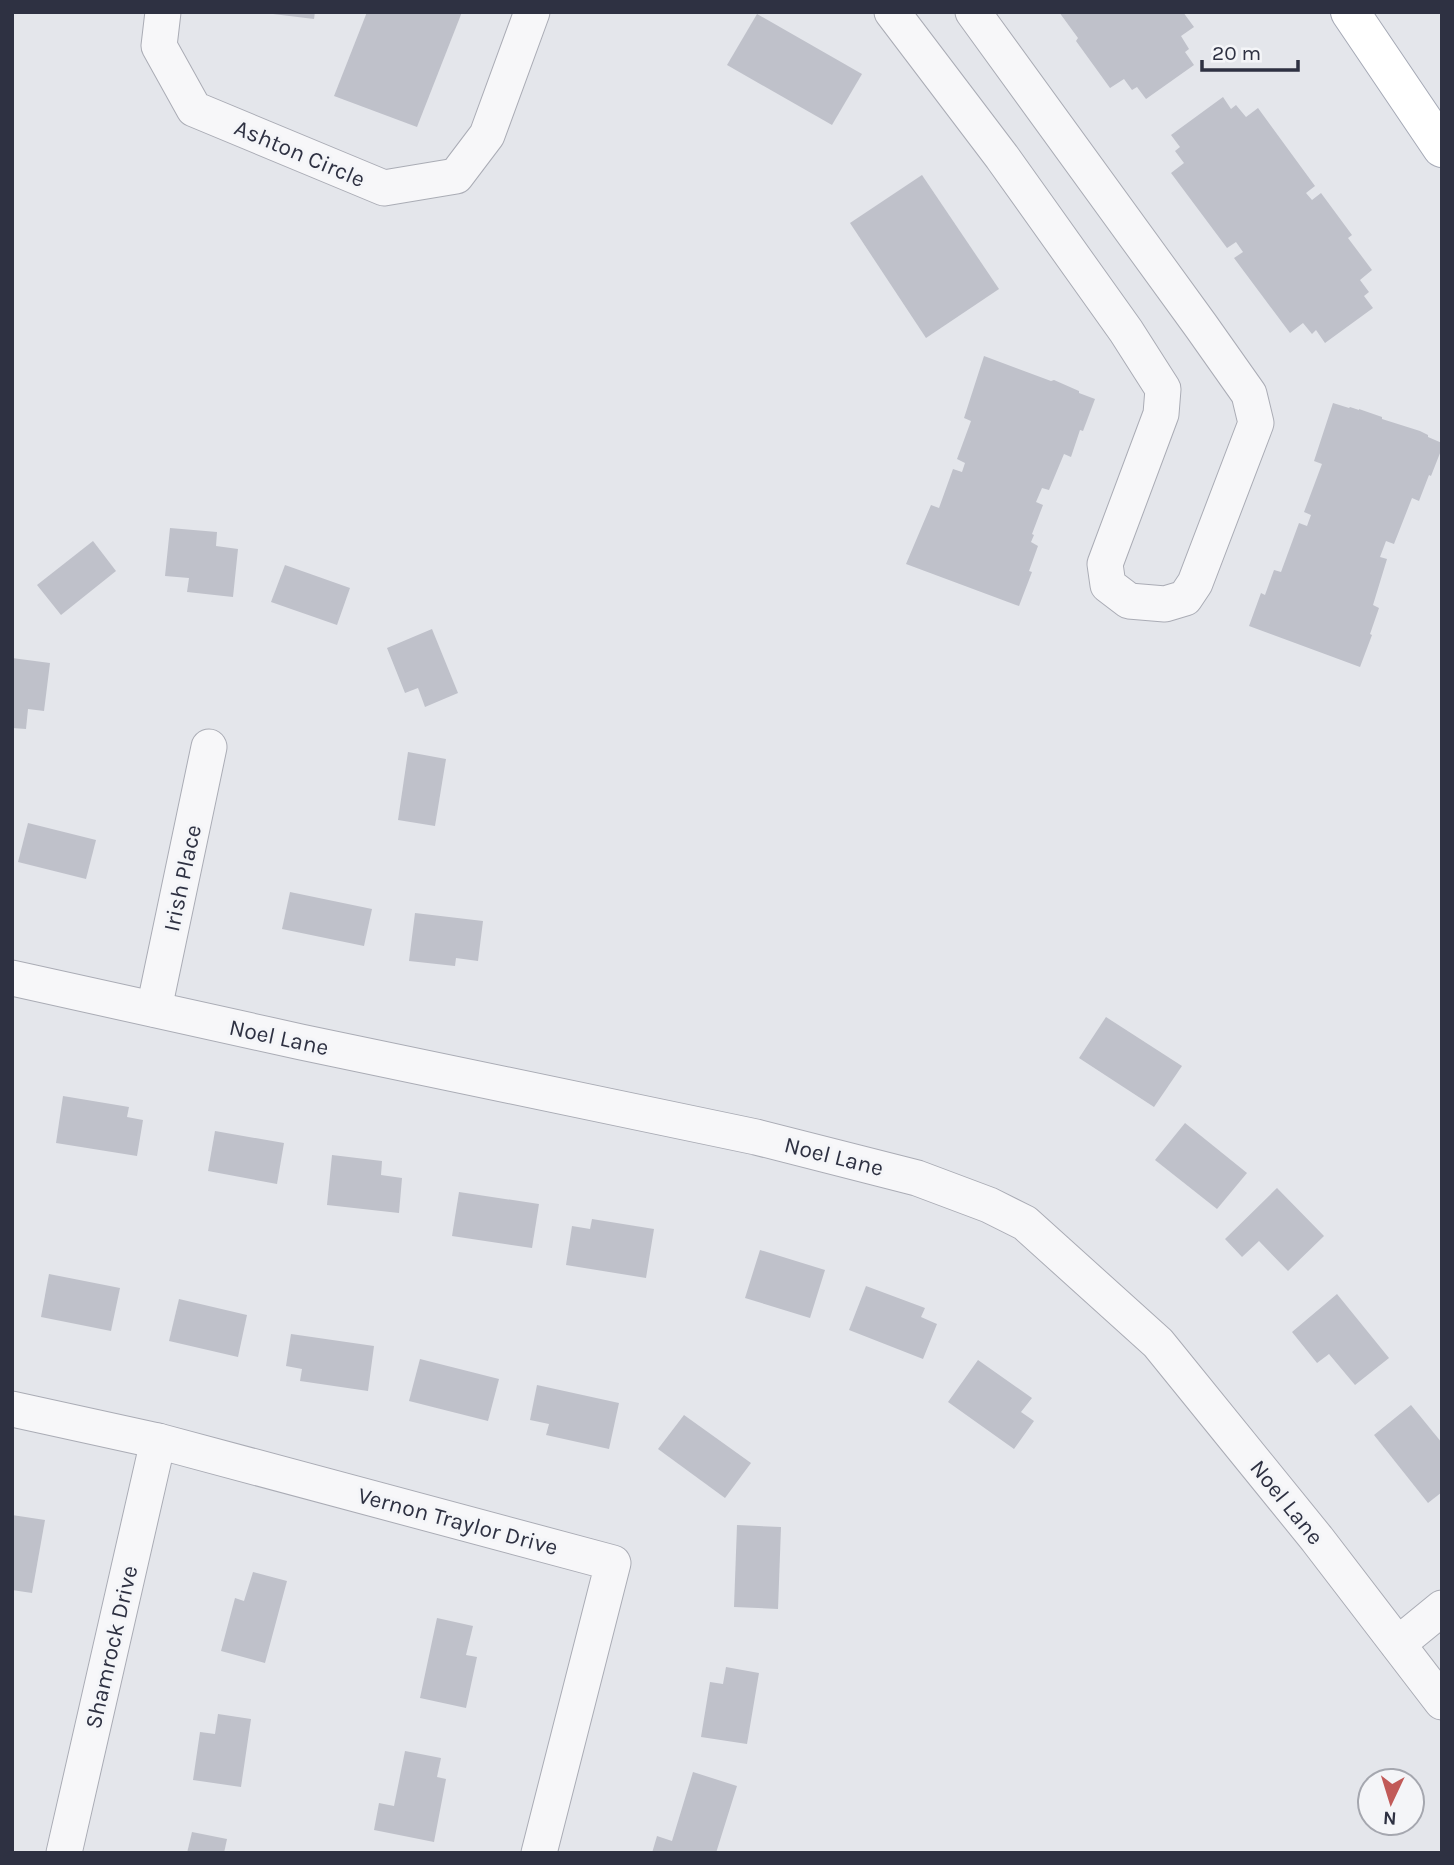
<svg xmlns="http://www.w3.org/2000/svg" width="1454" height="1865" font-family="Karla,sans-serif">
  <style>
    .building { fill: #bfc1ca }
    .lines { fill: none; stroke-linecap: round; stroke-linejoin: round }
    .minor-casing { stroke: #aaacb5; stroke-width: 37 }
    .major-casing { stroke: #a5a9b5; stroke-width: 40 }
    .minor { stroke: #f7f7f9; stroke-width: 35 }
    .major { stroke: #fff; stroke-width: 38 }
    .labels { text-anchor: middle; stroke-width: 6; stroke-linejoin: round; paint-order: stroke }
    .street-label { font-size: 23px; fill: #2e3142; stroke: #f4f5f8 }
  </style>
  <rect width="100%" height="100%" fill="#e4e6eb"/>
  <g class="building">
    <path d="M273,12h42l-1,7 -41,-5z"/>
    <path d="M367,12h95l-45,115 -83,-31z"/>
    <path d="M1059,12h124l11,15 -13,9 8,13 -4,3 9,13 -48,34 -9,-12 -5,3 -8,-11 -14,9 -34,-47 2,-3z"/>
    <path d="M757,14l105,60 -30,51 -105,-60z"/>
    <path d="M1223,97l8,12 5,-4 10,12 12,-9 57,78 -9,7 6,7 9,-7 31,42 -4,3 24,32 -12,10 9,12 -5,4 9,12 -48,35 -9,-13 -4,4 -9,-11 -13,10 -56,-75 9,-6 -7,-10 -9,6 -56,-75 13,-10 -9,-12 5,-4 -9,-12z"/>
    <path d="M922,175l77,114 -73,49 -76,-115z"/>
    <path d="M984,356l67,25 3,-1 25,11v2l16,6 -12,32 -3,-1 -9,27 -7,-3 -15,36 -7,-2 -6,14 7,3 -11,29 2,1 -3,7 7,4 -9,25 3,1 -13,34 -113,-42 25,-59 8,3 14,-39 9,3 3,-9 -8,-4 14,-38 -7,-3z"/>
    <path d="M1333,403l16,5 1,-1 9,3v-1l23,8v2l38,12 8,4v2l14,6v5l-11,28 -2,-1 -10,26 -7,-3 -18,46 -8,-3 -6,16 7,2 -14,46 6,3 -9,26 2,1 -12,32 -111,-41 12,-33 4,2 9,-25 7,2 18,-49 8,3 4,-11 -7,-3 18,-48 -8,-3z"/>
    <path d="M170,528l47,4 -1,14 22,3 -5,48 -46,-5 2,-14 -24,-2z"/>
    <path d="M93,541l23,30 -55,44 -24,-30z"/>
    <path d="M285,565l65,23 -13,37 -66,-23z"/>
    <path d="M432,629l26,64 -33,14 -7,-19 -13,5 -18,-45z"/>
    <path d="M12,658l38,5 -6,48 -16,-2 -2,20 -14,-1z"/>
    <path d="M408,752l38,7 -11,67 -37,-6z"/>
    <path d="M28,823l68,17 -10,39 -68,-17z"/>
    <path d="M290,892l82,17 -8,37 -82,-17z"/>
    <path d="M415,913l68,8 -5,40 -22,-3 -1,8 -46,-5z"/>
    <path d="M1106,1017l76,49 -28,41 -75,-49z"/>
    <path d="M63,1096l66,11 -2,10 16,3 -6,36 -81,-13z"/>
    <path d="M1185,1123l62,50 -30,36 -62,-49z"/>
    <path d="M215,1131l69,12 -7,41 -69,-13z"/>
    <path d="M332,1155l50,6 -1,14 21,3 -3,35 -72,-8z"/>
    <path d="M1277,1188l47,48 -36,35 -29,-30 -17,16 -17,-18z"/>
    <path d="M459,1192l80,12 -7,44 -80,-12z"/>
    <path d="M592,1219l62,10 -8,49 -80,-13 6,-39 18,3z"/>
    <path d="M760,1250l65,20 -15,48 -65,-20z"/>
    <path d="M49,1274l71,14 -9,43 -70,-14z"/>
    <path d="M866,1286l59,22 -4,9 16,7 -14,35 -74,-29z"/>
    <path d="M1337,1294l52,64 -34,27 -26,-31 -12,9 -25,-31z"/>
    <path d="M179,1299l68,16 -9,42 -69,-16z"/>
    <path d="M291,1334l83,12 -6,45 -68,-10 2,-12 -16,-3z"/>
    <path d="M420,1359l79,20 -11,42 -79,-20z"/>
    <path d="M978,1360l54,38 -11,14 13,9 -20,28 -66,-47z"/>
    <path d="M537,1385l82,18 -10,46 -63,-14 3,-11 -19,-4z"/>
    <path d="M1411,1405l31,38v49l-14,11 -54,-68z"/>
    <path d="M684,1415l67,48 -26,35 -67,-49z"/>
    <path d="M12,1515l33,5 -13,73 -20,-3z"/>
    <path d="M737,1525l44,2 -3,82 -44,-2z"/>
    <path d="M253,1572l34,9 -22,82 -44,-12 14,-53 9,3z"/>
    <path d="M437,1618l36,8 -7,29 11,2 -11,51 -46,-10z"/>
    <path d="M726,1667l33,6 -12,71 -46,-7 9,-55 13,2z"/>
    <path d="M218,1714l33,5 -10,68 -48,-7 7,-48 15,2z"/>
    <path d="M405,1751l36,7 -4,19 9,2 -12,63 -60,-12 5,-27 15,3z"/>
    <path d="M693,1772l44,14 -21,67h-64l5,-17 15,5z"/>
    <path d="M192,1832l35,7 -3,14h-37z"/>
  </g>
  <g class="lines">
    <g class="minor-casing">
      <g id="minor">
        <path d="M163,12l-4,34 35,63 190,79 72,-12 31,-41 45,-123"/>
        <path d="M892,12l110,145 124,174 37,58 -2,25 -56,150 3,21 21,16 36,3 20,-6 10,-15 61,-160 -7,-29 -48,-68 -228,-314"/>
        <path d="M12,978l289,64 455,95 161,41 72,27 36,18 133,120 159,196 125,163"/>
        <path d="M154,1009l55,-262"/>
        <path d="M12,1409l146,32 455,122 -74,290"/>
        <path d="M1398,1644l44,-36"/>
        <path d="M64,1853l94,-412"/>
      </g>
    </g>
    <g class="major-casing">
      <path id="major" d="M1350,12l92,136"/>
    </g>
    <use href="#minor" class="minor"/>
    <use href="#major" class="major"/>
  </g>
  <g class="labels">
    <g class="street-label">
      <text transform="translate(300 153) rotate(23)" y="8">Ashton Circle</text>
      <text transform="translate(182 878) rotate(-78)" y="8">Irish Place</text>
      <text transform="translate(279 1037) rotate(12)" y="8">Noel Lane</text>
      <text transform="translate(834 1156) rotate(14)" y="8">Noel Lane</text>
      <text transform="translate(1287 1502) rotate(51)" y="8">Noel Lane</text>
      <text transform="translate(458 1521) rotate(15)" y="8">Vernon Traylor Drive</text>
      <text transform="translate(111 1647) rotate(-77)" y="8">Shamrock Drive</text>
    </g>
  </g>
  <rect width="1454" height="1865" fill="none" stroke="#2e3142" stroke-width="28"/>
  <g transform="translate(1391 1802) rotate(184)"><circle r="33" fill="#f4f5f8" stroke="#a5a7af" stroke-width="2"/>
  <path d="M0-5L12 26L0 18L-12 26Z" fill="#c15a58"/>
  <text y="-10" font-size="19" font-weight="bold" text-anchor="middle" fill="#2e3142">N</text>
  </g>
  <path d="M1202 60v10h96v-10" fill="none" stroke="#2e3142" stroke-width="3.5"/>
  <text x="1212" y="60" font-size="21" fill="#2e3142" stroke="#f4f5f8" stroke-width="5" paint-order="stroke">20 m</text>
</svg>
